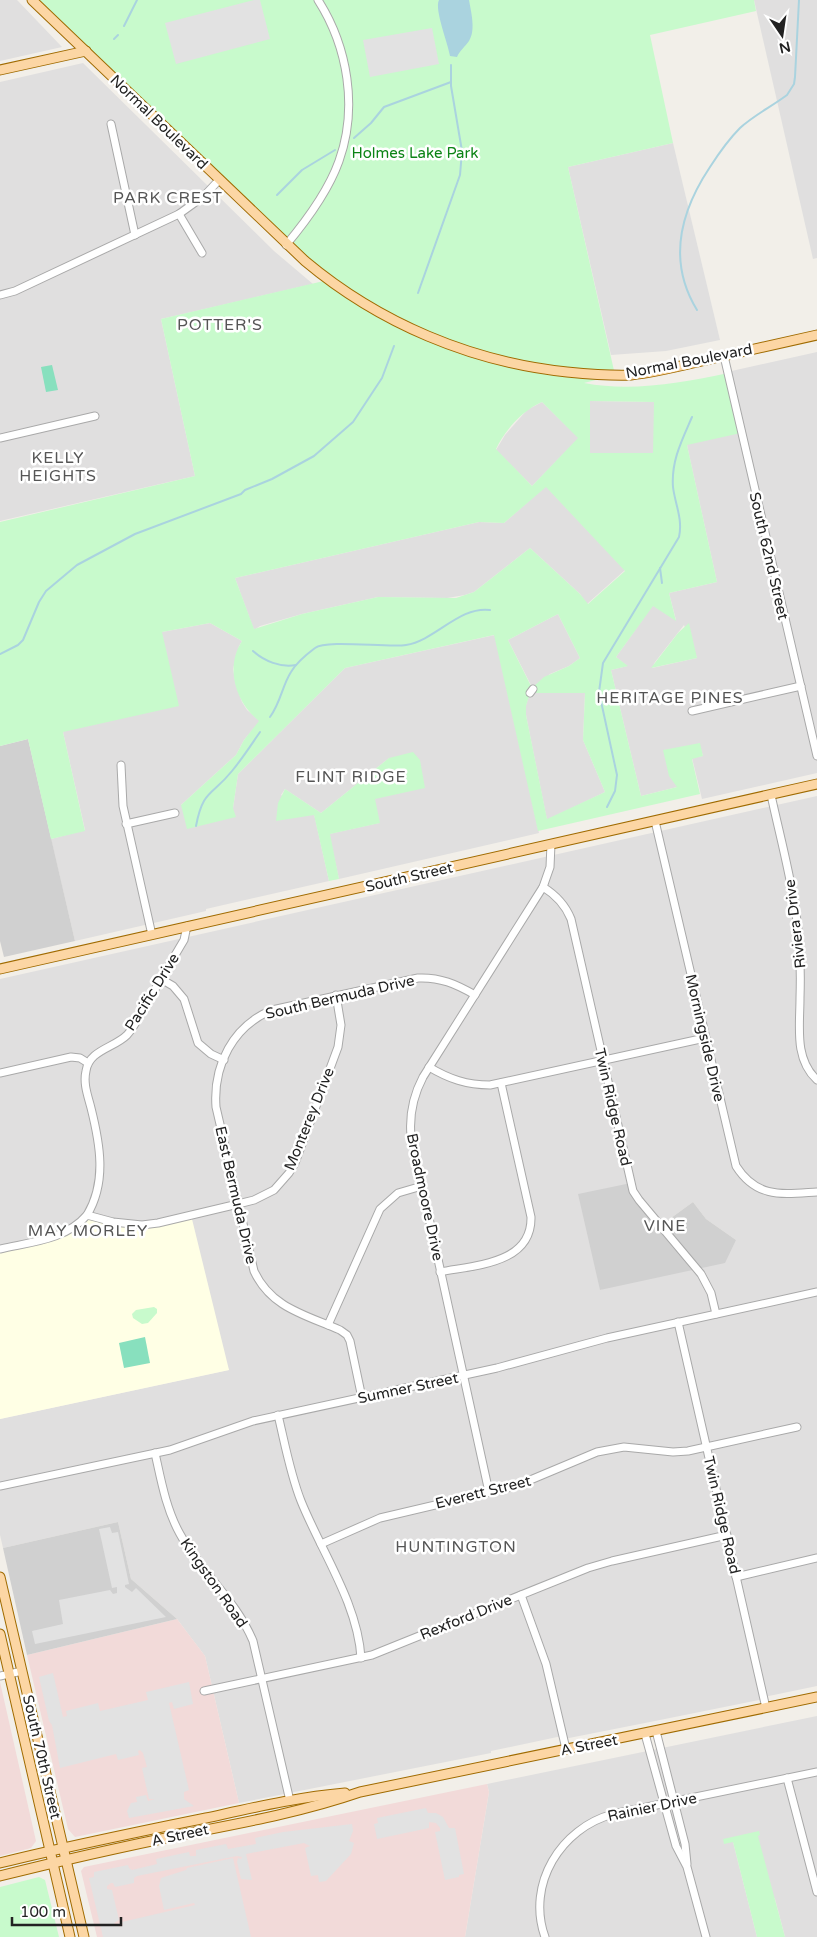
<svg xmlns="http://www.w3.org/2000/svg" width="817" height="1937" font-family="'Varela Round',sans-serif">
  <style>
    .residential { fill: #e0dfdf; fill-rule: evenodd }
    .commercial { fill: #f2dad9 }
    .education { fill: #ffffe5 }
    .religious { fill: #d0d0d0 }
    .park { fill: #c8facc; fill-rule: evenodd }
    .pitch { fill: #88e0be }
    .parking { fill: #e2e2e2 }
    .water { fill: #aad3df }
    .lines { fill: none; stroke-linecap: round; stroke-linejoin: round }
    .stream { stroke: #aad3df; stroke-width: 2 }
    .minor-casing { stroke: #a9a9a9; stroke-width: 9 }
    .major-casing { stroke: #a06b00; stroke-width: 11 }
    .minor { stroke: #fff; stroke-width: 7 }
    .major { stroke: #fcd6a4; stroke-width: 9 }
    .labels { text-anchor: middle; stroke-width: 5; stroke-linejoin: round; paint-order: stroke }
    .street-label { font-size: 15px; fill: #222; stroke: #fff }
    .park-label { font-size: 15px; fill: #0c8416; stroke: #fff }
    .neighbourhood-label { font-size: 16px; letter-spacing: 1px; fill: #555; stroke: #fff }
  </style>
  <rect width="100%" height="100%" fill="#f2efe9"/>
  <g class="residential">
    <path d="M0,0h17l45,47 -62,14z"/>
    <path d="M754,0h63v258l-4,1z"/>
    <path d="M83,63l191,188 39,33 -152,35 34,157 -195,45v-439z"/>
    <path d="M673,143l47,197 -54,11 -55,4 -43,-188z"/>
    <path d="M817,352v421l-115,26 -10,-41 11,-2 -4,-13 -22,44 -36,9 -30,-126 16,-4 -11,-9 37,-52 23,15 -7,-27 48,-11 -30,-137 40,-73zM684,625l13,33 -45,10 3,-6z"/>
    <path d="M590,401l64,1v51h-64z"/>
    <path d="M542,402l37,36 -47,48 -36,-36 9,-15 22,-25z"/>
    <path d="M546,486l79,84 -38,34 -7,-10 -50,-46 -56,44 -9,3 -18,3 -69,-1 -76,17 -42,12 -6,4 -19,-52 244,-56 25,1z"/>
    <path d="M558,614l22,44 -11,8 -19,8 -17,15 -25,-49z"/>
    <path d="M210,623l32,18 -3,5 -6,23 3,16 6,17 5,8 13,11 -16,19 -8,15 -55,50 52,3 5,-34 107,-106 150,-33 44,198 -200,46 -10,-45 50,-11 -5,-24 15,-41 -68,55 -36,-24 -4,6 33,19 15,67 -123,28v2l-131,30 -24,-102 34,-9 -22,-98 99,-100z"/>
    <path d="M530,693h55l-2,47 22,52 -58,28 -21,-105v-10z"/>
    <path d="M817,796v890l-53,11v2l-109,22 -91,18 -2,-3 -71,15v2l-252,50 -34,-147 -28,-37 -46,-40 -13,-57 -115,26 -3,-13v-116l229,-49 -71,-147 -84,5 -74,21v-270zM693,1202l13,17 30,21 -136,50 60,-64z"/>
    <path d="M817,1716v221h-32l-10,-38 -42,-57 24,95h-292l24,-145 -2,-8z"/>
  </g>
  <g class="commercial">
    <path d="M177,1619l28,37 34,147 -164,34 -7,-8 -41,-174z"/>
    <path d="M0,1682l36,159 -5,7 -31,8z"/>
    <path d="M487,1784l2,8 -24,145h-368l-16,-66 3,-4z"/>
  </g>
  <path class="education" d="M87,1215l40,9 64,-9 38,155 -229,49v-170l58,-13z"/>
  <g class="religious">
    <path d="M28,739l47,202 -71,16 -4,-16v-195z"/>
    <path d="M631,1183l29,43 33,-24 13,17 30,21 -11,23 -125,27 -22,-96z"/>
    <path d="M118,1522l13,57 46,40 -150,36 -24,-107z"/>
  </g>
  <g class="park">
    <path d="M32,0h722l2,11 -106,24 23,108 -105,24 47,208 -31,8c47,9 97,0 144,-10l13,60 -54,12 30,137 -48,11 7,28 -23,-15 -37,51 12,9 -17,4 30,126 36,-9 -8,-11 -6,-26 37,-7 3,13 -11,3 8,35 -162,37 -44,-196 -149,33 -107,106 -5,34 3,9 -49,12 -6,-24 55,-50 8,-15 15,-19c-24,-19 -34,-54 -17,-80l-32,-18 -48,9 17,74 -116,26 22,99 -34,8 -23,-100 -28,7v-224l195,-46 -34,-157 167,-39zM590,401l64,1 -1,51h-63zM542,402l36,36 -46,48 -36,-37c8,-18 27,-39 46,-47zM546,487l79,84 -37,33 -8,-10 -50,-46 -56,44 -18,6 -78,-1 -76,17 -48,15 -19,-51 244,-56 25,1zM558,614l22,44 -11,8 -25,11 -12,11 -24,-48zM530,693h55l-2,47 22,52 -58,27 -21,-104v-9z"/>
    <path d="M689,623l8,35 -46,10 27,-35z"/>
    <path d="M413,752l7,8 5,28 -50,11 5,24 -50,11 9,45 -10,2 -15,-66 -38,6 2,-18 7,-14 36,24 68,-55z"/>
    <path d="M154,1307l3,2v4l-9,10 -6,1 -9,-6 -1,-4 4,-4z"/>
    <path d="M759,1831l1,4 -2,1 27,101h-28l-24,-95 -9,2 -1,-5z"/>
    <path d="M39,1877l6,3 14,57h-59v-50z"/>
  </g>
  <g class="pitch">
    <path d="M52,365l6,25 -12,2 -5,-25z"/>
    <path d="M145,1337l5,26 -26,5 -5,-25z"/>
  </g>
  <g class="parking">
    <path d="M254,0h6l10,39 -94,25 -11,-41z"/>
    <path d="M432,28l7,36 -69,13 -7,-37z"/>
    <path d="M110,1527l2,6 6,-1 11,52 -4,1v2l7,5 4,-4 30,29 -131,27 -3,-13 31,-7 -4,-24 51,-10 3,4 4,-1v-6l-5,1 -13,-59z"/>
    <path d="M53,1673l10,44 4,-1 -1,-5 32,-8 2,8 48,-11 -2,-8 43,-10 4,22 -19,5 -2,-7 -3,1 20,87 -5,2v7l10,7 -65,12 -2,-7 4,-8 6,-1 -1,-5 10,-2 2,6 7,-2h-6l-7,-31 5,-1 -4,-14 -3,-3 -2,1 1,4 -21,5 -2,-6 -56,14 -8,-43 -3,-4 -10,-44z"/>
    <path d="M426,1808l2,5h8l7,4 6,11h6l9,46 -5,1v2l-14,3 -10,-48 5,-1v-3l-4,-5 -7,-1v6l-52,11 -3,-15 4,-1 -1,-5z"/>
    <path d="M352,1824l1,7 -4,10 5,2 -3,11 -25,27 -7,1 -1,-7 -7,1 -6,-28 5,-2 -6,-3 -58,11 6,26 -11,-1 -4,-17 1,-4 3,1 1,-2 -5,-1 -100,20 -3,2v5l-19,4 -2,-4h-2l-4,3v3l5,1 7,30 -5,3 6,4 3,-2 -1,-3 73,-17 -1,-2 -30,7 -5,-24 2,-8 25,-8 1,-2 46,-10 18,79h-148l-14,-59 5,-1v-5l34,-7 1,3 3,2 25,-6 -1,-5 33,-7 1,4h6v-6l30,-6 2,5 28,-5 -1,-6 28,-6z"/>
  </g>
  <path class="water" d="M439,0h30c2,12 7,30 0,41 -4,6 -9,9 -12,16l-7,-1c-2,-13 -16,-47 -11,-56z"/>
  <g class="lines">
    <g class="stream">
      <path d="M124,26l13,-26"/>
      <path d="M114,39l4,-4"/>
      <path d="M354,138l17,-15 13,-16 67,-25"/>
      <path d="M277,195l25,-25 33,-20"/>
      <path d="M418,293l42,-118 2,-24 -11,-65v-21"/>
      <path d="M697,310c-30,-49 -17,-98 13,-143 9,-14 18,-27 30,-39 14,-13 31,-21 47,-33l7,-11 1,-7 4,-77"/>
      <path d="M660,568l2,15"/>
      <path d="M253,651c11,10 28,17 43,14"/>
      <path d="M0,654l18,-9 5,-5 16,-38 7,-11 31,-26 58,-31 106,-40 4,-4 27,-11 42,-23 39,-34 29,-44 12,-32"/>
      <path d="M270,717c11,-15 12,-31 21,-45 5,-9 16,-18 24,-24 11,-9 73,0 91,-3 30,-5 53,-39 84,-35"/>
      <path d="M607,807l8,-16 2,-16 -18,-83 4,-29 76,-126c4,-18 -4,-33 -6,-50 -2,-26 9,-47 19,-70"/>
      <path d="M196,826c7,-37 16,-30 36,-55 10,-12 19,-26 28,-39"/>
    </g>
    <g class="minor-casing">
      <g id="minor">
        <path d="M111,124l24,111"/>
        <path d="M179,214l23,39"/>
        <path d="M286,245c21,-25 42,-53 53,-84 19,-53 9,-114 -21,-161"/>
        <path d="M0,295l15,-4 164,-77 25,-18 15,-16"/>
        <path d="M724,356l93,400"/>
        <path d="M0,438l95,-22"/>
        <path d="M530,693l3,-4"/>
        <path d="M692,711l109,-25"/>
        <path d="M121,765l2,41 29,129"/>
        <path d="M771,795c8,37 18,74 24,112 5,30 6,60 5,91 0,28 -6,61 17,82"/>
        <path d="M655,821l81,345c21,33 47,28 81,26"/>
        <path d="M126,824l49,-11"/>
        <path d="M543,887c13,8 22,17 28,32l62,272 6,9 62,74 10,19 5,21"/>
        <path d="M161,979l12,7 11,13 14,44 13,11 13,6"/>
        <path d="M429,1067c20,12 38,18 61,18l215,-47"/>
        <path d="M0,1073l71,-16 9,1 8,5"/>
        <path d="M87,1215c20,-33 13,-71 4,-107 -3,-12 -8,-24 -5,-37 3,-21 28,-23 41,-36 9,-10 15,-24 22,-36 12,-19 23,-39 35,-59l3,-14"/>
        <path d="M0,1249c30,-7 66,-9 87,-34l26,7 29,3 16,-2 80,-19 16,-4 20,-10 15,-17 6,-10 43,-116 3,-22 -5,-30"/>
        <path d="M440,1272c35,-7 92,-8 91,-55l-30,-134"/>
        <path d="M678,1322l88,386"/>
        <path d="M328,1325l52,-116 18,-16 24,-7"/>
        <path d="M362,1398l-12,-57 -3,-6 -7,-5c-34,-15 -69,-22 -86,-59l-38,-164c-3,-42 17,-81 56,-97l146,-32c22,-1 38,6 57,17"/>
        <path d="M278,1415c7,29 12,58 23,86 20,50 57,103 60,157"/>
        <path d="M155,1453c6,27 11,56 25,81 21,38 56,66 73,107l37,160"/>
        <path d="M0,1486l170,-36 83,-29 244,-53 110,-30 210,-46"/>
        <path d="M489,1492l-78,-356c-2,-22 2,-40 12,-59l120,-190 7,-20 1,-23"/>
        <path d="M321,1544l59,-26 136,-32 81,-34 27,-5 49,5 15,-1 109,-24"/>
        <path d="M736,1577l81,-19"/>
        <path d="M521,1595l25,69 20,85"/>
        <path d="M0,1676l22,-5"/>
        <path d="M204,1691l168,-36 216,-87 24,-7 115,-26"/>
        <path d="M656,1731l29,113 2,20"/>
        <path d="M645,1734l31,112 11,21 19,70"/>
        <path d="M787,1778l30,114"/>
        <path d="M545,1937c-19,-53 16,-109 68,-123l204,-42"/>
      </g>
    </g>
    <g class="major-casing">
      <g id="major">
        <path d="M32,0l273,261c74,62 166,101 262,111 21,2 43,4 64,3 27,-3 53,-10 79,-16 35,-8 71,-16 107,-24"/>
        <path d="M0,70l86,-19"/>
        <path d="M0,969l817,-185"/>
        <path d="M0,1577l84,360"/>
        <path d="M0,1634l70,303"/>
        <path d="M0,1863c68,-17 137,-31 206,-45 46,-10 92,-21 139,-25"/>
        <path d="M0,1876c63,-16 126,-30 190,-43 57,-11 115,-22 170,-41l457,-95"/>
      </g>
    </g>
    <use href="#minor" class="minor"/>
    <use href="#major" class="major"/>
  </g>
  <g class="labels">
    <g class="street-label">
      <text transform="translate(159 122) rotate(44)" y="5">Normal Boulevard</text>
      <text transform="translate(689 361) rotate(-11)" y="5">Normal Boulevard</text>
      <text transform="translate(769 556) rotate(77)" y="5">South 62nd Street</text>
      <text transform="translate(409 877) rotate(-13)" y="5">South Street</text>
      <text transform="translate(795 924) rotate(-97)" y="5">Riviera Drive</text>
      <text transform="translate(152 992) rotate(-58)" y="5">Pacific Drive</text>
      <text transform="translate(340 997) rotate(-13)" y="5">South Bermuda Drive</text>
      <text transform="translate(705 1038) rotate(77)" y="5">Morningside Drive</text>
      <text transform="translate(613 1107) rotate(77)" y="5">Twin Ridge Road</text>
      <text transform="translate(309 1119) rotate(-68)" y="5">Monterey Drive</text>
      <text transform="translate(236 1195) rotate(77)" y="5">East Bermuda Drive</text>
      <text transform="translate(425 1197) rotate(78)" y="5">Broadmoore Drive</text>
      <text transform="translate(408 1388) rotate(-12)" y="5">Sumner Street</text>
      <text transform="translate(483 1492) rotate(-14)" y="5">Everett Street</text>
      <text transform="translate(722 1515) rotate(77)" y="5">Twin Ridge Road</text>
      <text transform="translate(214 1583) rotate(55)" y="5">Kingston Road</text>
      <text transform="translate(466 1617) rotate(-22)" y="5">Rexford Drive</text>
      <text transform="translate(589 1745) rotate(-11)" y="5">A Street</text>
      <text transform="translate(42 1757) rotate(77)" y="5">South 70th Street</text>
      <text transform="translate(652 1807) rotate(-12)" y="5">Rainier Drive</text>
      <text transform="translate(180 1835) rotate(-12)" y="5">A Street</text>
    </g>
    <g class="park-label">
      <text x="415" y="158">Holmes Lake Park</text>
    </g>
    <g class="neighbourhood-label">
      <text x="168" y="203">PARK CREST</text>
      <text x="220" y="330">POTTER'S</text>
      <text x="58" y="463">KELLY<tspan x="58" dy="18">HEIGHTS</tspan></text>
      <text x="670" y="703">HERITAGE PINES</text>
      <text x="351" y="782">FLINT RIDGE</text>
      <text x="665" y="1231">VINE</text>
      <text x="88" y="1236">MAY MORLEY</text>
      <text x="456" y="1552">HUNTINGTON</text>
    </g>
  </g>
  <g transform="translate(782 35) rotate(167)" stroke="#ffffff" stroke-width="4" paint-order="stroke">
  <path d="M0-4L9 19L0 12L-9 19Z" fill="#222222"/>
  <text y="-8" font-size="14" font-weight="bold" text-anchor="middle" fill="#222222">N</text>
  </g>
  <path d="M12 1917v8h109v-8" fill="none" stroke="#222222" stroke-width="2.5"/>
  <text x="20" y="1917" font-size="15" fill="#222222" stroke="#ffffff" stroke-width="4" paint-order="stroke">100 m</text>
</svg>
